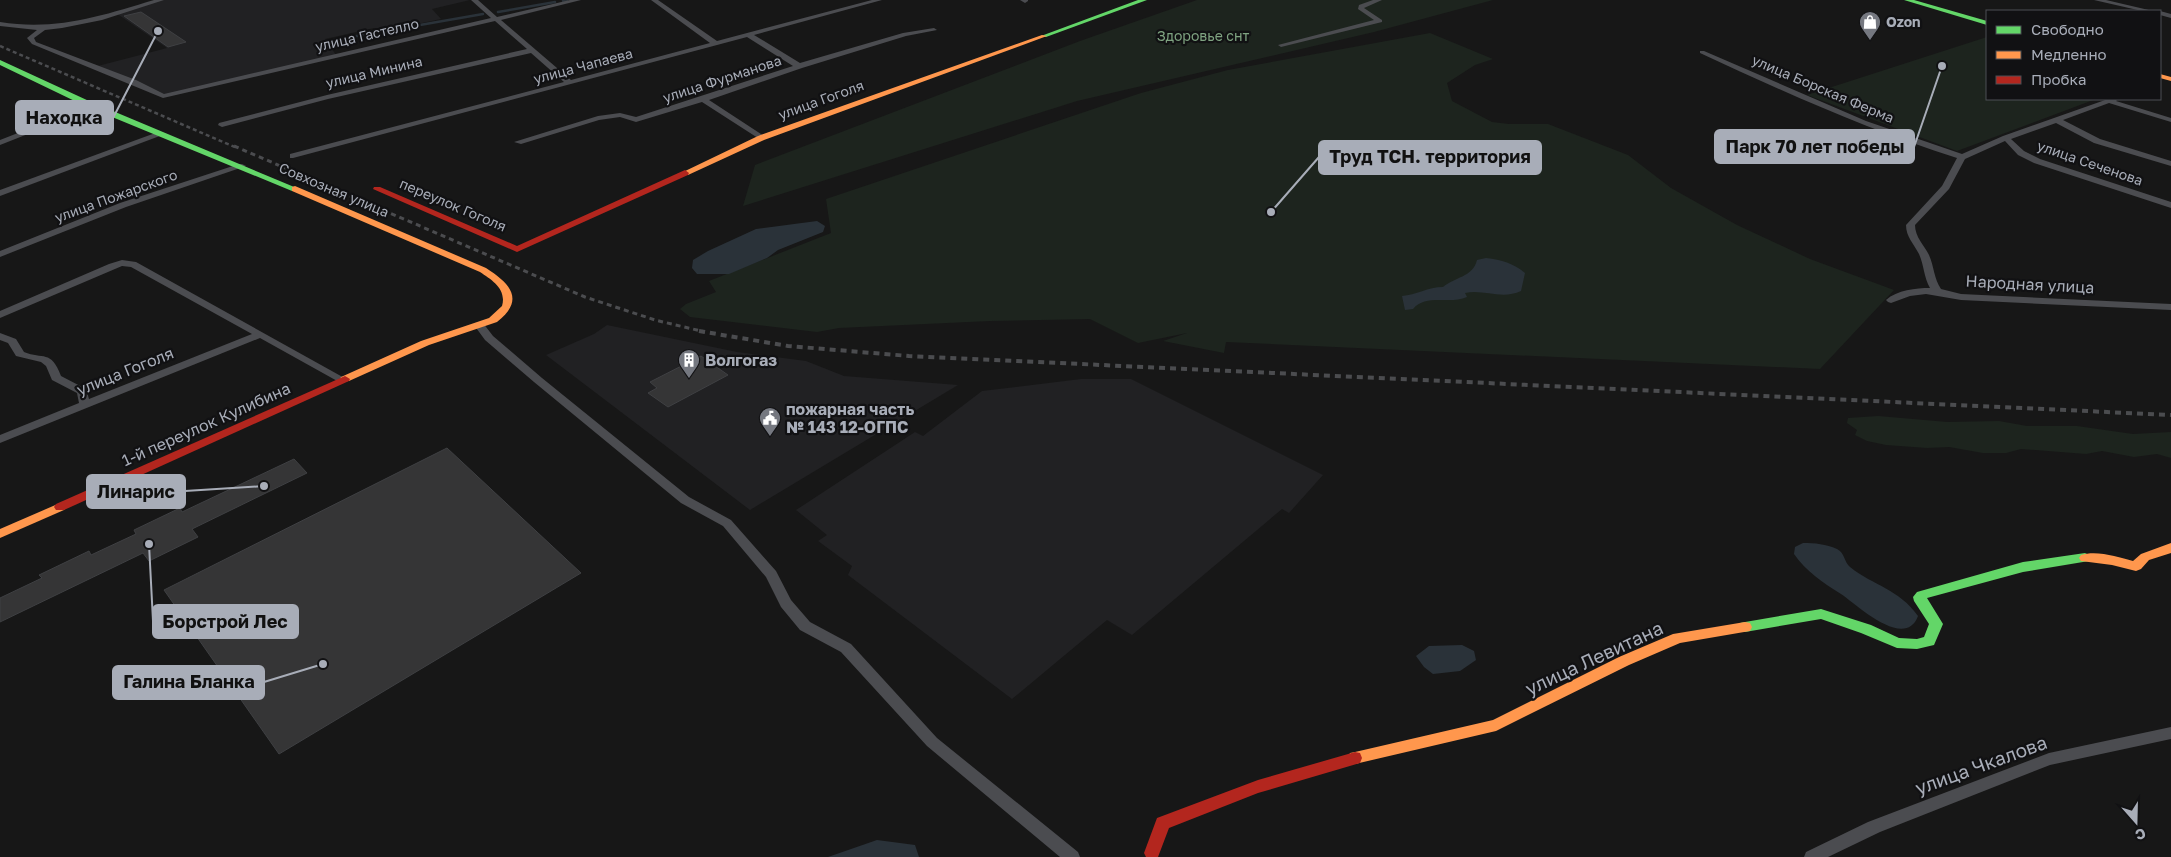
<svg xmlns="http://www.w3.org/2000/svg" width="2171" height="857" font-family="'Golos Text',sans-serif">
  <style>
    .built { fill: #212123 }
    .green { fill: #1d241e }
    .water { fill: #2a3239 }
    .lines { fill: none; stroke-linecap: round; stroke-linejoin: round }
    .stream { stroke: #2a3239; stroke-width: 2.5 }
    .building { fill: #353536; stroke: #3f4043 }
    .street { fill: #4b4c50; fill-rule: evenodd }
    .fast { fill: #63d668; fill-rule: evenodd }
    .slow { fill: #ff974d; fill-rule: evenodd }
    .jam { fill: #b3261e; fill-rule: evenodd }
    .rail-far2 { stroke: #4b4c4f; stroke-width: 2.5; stroke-dasharray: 4 3; stroke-linecap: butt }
    .rail-far1 { stroke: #4b4c4f; stroke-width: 3; stroke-dasharray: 5 4; stroke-linecap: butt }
    .rail { stroke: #4b4c4f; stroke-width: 4; stroke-dasharray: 6 5; stroke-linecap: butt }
    .labels { text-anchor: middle; stroke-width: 4.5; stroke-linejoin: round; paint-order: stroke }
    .far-poi-label { font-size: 14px; font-weight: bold; fill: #a8adb8; stroke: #111113; text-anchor: start }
    .far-street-label { font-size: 14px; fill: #a8adb8; stroke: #111113 }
    .far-park-label { font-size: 14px; fill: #7fa381; stroke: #111113 }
    .street-label { font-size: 16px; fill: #a8adb8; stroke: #111113 }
    .poi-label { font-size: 16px; font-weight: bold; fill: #a8adb8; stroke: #111113; text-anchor: start }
    .near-street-label { font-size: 19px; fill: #a8adb8; stroke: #111113 }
    .leader { fill: none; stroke: #a8adb8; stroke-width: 2 }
    .callout-dot { fill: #a8adb8; stroke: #111113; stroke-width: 2 }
    .callout { fill: #a8adb8; stroke: #a8adb8; stroke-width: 2 }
    .callout-label { font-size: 18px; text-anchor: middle; font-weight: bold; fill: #111 }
  </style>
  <rect width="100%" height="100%" fill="#171717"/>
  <g class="built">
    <path d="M161,0h309l-38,9 9,10 -63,13 -4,-4 -49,11 11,16 -173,41 -69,-29 73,-19 -51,-35z"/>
    <path d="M607,325l130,27 69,9 38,15 114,9 -208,125 -204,-155 48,-21z"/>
    <path d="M1081,379h50l192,96 -34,38 -7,-4 -150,126 -25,-15 -95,79 -164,-124 4,-9 -34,-25 9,-6 -31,-25 119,-78 8,4 59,-45z"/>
  </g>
  <g class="green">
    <path d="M1197,0h296l-119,32 -297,69 -334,105 12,-41 325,-124z"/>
    <path d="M1430,33l63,26 -18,6 -28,18 5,18 40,21 17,2h39l80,31 43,33 66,37 73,34 84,31 -74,79 -594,-27 -2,11 -61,-12 24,-8 -49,10 -48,-24 -100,2 -151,7 -22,4 -127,-15 -10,-8 6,-5 30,-12 -7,-11 122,-48 -5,-34 315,-106 87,-23z"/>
    <path d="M1987,37v62h109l-139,52 -150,-56z"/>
    <path d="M1878,416l69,6 52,-1 28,5h50l56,8 38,-2v26l-14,-4 -23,3 -32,-6 -16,3 -65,-5 -15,4h-23l-34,-6 -22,1 -41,-3 -19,-4 -12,-6 2,-5 -10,-7 1,-5z"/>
  </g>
  <g class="water">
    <path d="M817,221l8,5 -2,6 -45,18 -11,8 -38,16h-32l-5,-6 1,-8 15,-9 48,-22z"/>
    <path d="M1486,258c16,2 27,5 39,15l-4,18c-19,9 -37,-2 -56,2l2,4c-17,8 -41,-4 -54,12l-8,1 -3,-14c14,-1 26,-9 41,-9 12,-10 30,-10 34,-27z"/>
    <path d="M1803,543c12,0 23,1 34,6 8,4 7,13 13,18 24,19 49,22 68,49 -13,35 -62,-12 -77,-22 -18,-11 -35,-23 -47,-40l1,-7z"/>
    <path d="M1462,645l12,6 2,9 -16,11 -27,3 -9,-7 -8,-11 13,-10z"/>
    <path d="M877,840l38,5 4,12h-91z"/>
  </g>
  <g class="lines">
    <g class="stream">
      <path d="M563,1l4,-1"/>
      <path d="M498,12l57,-10"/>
      <path d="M334,40l149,-26"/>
    </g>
  </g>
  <g class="building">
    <path d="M141,12l45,30 -18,5 -44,-31z"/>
    <path d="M701,356l27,19 -60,32 -20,-14 9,-5 -7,-6z"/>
    <path d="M447,448l134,125 -302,181 -115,-164z"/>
    <path d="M294,459l13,14 -115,56 6,8 -49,24 -6,-8 -143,69v-24l42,-20 -3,-3 50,-24 2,4 45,-21 -2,-4 46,-22 2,4z"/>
  </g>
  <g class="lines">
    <g class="street">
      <path d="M154,0h10l-62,20 -40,8 -17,2 -11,8 2,4 100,38 28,14 327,-76 -20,-18h7l19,17 73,-17h11l-80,20 70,60 139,-37 -59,-43h7l59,41 155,-41h10l-128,35 46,28 103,-30 31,-5 3,2 -31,6 -104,32 -93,32 55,36 1,2 -4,2 -59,-38 -66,20 -16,-5 -21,3 -78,24 -7,-2 84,-26 22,-3 16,4 157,-51 -46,-29 -454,121h-3v-4l274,-72 -33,-29 -203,46 -106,28 -4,-2 1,-2 108,-28 200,-46 -32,-28 -332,77 -131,-54 -5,-6 10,-8 -37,-4v-4c56,9 101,-6 154,-22z"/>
      <path d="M1020,0h8v1l-3,2z"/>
      <path d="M1373,0h9l-18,8 18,12v2l-101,25 -3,-2 96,-25 -16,-11 1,-4z"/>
      <path d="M2094,0h12l47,11h-11z"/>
      <path d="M2159,11h1l11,3v4l-11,-3z"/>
      <path d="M1700,51h4l162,70 96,33 41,-18 105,-37h10l-2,2 55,17v4l-62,-19 -46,17 37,19 71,22v5l-77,-23 -38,-20 -45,16 13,12 16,8 131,43v6l-137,-45 -16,-8 -13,-14 -40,18 -16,30 -34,36c0,12 9,20 14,30 5,11 5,24 12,34l20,5 210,10v6l-210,-10 -35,-6 -16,2 -19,7 -3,-1 -2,-2c11,-10 30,-12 44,-12 -6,-10 -6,-23 -11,-34 -5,-10 -13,-17 -13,-29l36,-39 15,-28c-89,-28 -173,-66 -257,-105z"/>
      <path d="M92,104l7,2 -99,39v-5z"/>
      <path d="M158,132l7,2 -165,62v-6z"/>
      <path d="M239,164h3l4,2 -120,41 -126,50v-6l120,-48z"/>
      <path d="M122,260l14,2 212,118 -1,2h-8l-79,-44 -260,105v-8l79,-32 -2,-10 -25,-13 -6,-14 -5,-4 -25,-6 -8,-13 -8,-3v-7l16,6 8,13c19,8 27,-3 37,24l25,13 3,10 163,-65 -121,-67 -9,-1 -122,52v-7l109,-47z"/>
      <path d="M479,322l4,1 10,13 49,42 147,119 42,23 45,51 15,29 19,22 41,22 86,94 141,114 2,5h-20l-133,-111 -86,-94 -41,-22 -19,-23 -15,-30 -43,-51 -42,-23 -147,-121 -49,-42 -11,-15z"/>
      <path d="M2171,727v12l-121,26 -170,67 -52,25h-24l2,-5 62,-30 181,-69z"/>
    </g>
    <g class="fast">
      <path d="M1138,0h9l-101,37 -5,-1z"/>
      <path d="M1904,0h10l73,21v4z"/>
      <path d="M0,60l89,41 210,88 -1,2h-6l-209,-86 -83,-40z"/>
      <path d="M2085,553l4,2 2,3 -2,3 -66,11 -96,26 16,26 -9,21 -17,4 -20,-1 -36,-15 -40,-14 -76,13 -5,-1 -2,-4 2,-4 5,-1 76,-13 50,16 28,13 18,1 7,-2 5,-13 -15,-23 -1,-4 4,-5 106,-30z"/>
    </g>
    <g class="slow">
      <path d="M1042,35l5,1 -283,104 -76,35h-6l-1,-2 77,-37z"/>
      <path d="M2160,74l11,3v4l-11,-3z"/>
      <path d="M295,186l191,82c25,16 39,32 11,54l-68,23 -80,36h-8l-1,-2 1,-2 80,-36 68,-23 13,-12c5,-17 -10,-26 -22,-34l-188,-81v-4z"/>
      <path d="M60,503l4,1 2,3 -2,3 -64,28v-9z"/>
      <path d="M2171,543v10l-22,7 -8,9 -5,2 -24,-6 -31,-4 -2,-3 2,-3c16,-5 37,2 52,6l8,-7z"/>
      <path d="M1745,622l5,1 2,4 -2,4 -70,12 -51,22 -133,66 -141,33 -5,-1 -2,-5 2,-5 5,-1 138,-32 126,-63 54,-23z"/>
    </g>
    <g class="jam">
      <path d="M685,170l4,3 -1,2 -171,77 -144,-63 1,-2h6l137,59z"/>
      <path d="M345,376l5,3 -1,2 -285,129h-8l-2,-3 2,-3z"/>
      <path d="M1355,752l5,1 2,5 -2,5 -102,30 -89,35 -11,29h-12l-2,-4 13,-35 101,-38z"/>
    </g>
    <path class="rail-far2" d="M0,46l237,102"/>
    <path class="rail-far1" d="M234,146l351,151 70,23 50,12"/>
    <path class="rail" d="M699,331l89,15 121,10 1262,59"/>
  </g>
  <defs>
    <g id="shop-pin" transform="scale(1.125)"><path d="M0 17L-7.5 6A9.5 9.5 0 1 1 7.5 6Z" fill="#757880" stroke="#111113"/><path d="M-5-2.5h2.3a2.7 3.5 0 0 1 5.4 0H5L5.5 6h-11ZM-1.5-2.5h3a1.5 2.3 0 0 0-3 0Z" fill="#fff"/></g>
    <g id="building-pin" transform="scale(1.125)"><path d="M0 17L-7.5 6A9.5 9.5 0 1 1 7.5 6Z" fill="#757880" stroke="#111113"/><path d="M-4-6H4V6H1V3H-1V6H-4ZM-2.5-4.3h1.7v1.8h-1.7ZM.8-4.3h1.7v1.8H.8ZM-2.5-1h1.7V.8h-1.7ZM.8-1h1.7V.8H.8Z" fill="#fff"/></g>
    <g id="civic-pin" transform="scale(1.125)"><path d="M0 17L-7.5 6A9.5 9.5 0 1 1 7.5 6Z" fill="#757880" stroke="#111113"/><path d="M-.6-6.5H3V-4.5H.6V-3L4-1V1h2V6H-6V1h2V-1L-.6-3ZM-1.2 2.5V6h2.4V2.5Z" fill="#fff"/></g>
  </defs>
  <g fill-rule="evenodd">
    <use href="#shop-pin" x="1870" y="22"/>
    <use href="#building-pin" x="689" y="360"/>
    <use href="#civic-pin" x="770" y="418"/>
  </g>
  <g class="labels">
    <g class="far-poi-label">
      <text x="1886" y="27">Ozon</text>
    </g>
    <g class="far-street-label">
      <text transform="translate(367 35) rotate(-13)" y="5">улица Гастелло</text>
      <text transform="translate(583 66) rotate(-15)" y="5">улица Чапаева</text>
      <text transform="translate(374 72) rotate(-13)" y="5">улица Минина</text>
      <text transform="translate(722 79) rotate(-18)" y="5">улица Фурманова</text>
      <text transform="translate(1823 89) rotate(23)" y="5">улица Борская Ферма</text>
      <text transform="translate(821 100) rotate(-20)" y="5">улица Гоголя</text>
      <text transform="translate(2090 163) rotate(19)" y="5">улица Сеченова</text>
      <text transform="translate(334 190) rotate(23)" y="5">Совхозная улица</text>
      <text transform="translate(116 196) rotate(-20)" y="5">улица Пожарского</text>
      <text transform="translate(453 205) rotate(23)" y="5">переулок Гоголя</text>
    </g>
    <g class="far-park-label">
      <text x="1203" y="41">Здоровье снт</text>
    </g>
    <g class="street-label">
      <text transform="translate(2030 284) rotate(3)" y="6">Народная улица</text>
      <text transform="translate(125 371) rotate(-22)" y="6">улица Гоголя</text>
      <text transform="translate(206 424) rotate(-24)" y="6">1-й переулок Кулибина</text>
    </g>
    <g class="poi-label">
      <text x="705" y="366">Волгогаз</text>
      <text x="786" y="415">пожарная часть<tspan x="786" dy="18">№ 143 12-ОГПС</tspan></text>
    </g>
    <g class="near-street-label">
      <text transform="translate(1594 658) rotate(-25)" y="7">улица Левитана</text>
      <text transform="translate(1981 765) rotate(-20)" y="7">улица Чкалова</text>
    </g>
  </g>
  <path class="leader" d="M158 31L113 118M1942 66L1914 147M1271 212L1319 157M264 486L185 491M149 544L153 621M323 664L264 682"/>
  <g class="callout-dot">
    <circle cx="158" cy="31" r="5"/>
    <circle cx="1942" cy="66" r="5"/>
    <circle cx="1271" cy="212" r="5"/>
    <circle cx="264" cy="486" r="5"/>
    <circle cx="149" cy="544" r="5"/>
    <circle cx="323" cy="664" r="5"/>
  </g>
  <g class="callout">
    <rect x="16" y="101" width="97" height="33" rx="5"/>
    <rect x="1715" y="130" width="199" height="33" rx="5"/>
    <rect x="1319" y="141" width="222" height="33" rx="5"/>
    <rect x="87" y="475" width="98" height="33" rx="5"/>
    <rect x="153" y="605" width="145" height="33" rx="5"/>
    <rect x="113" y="666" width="151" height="33" rx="5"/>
  </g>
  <g class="callout-label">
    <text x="64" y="124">Находка</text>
    <text x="1815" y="153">Парк 70 лет победы</text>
    <text x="1430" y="163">Труд ТСН. территория</text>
    <text x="136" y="498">Линарис</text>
    <text x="225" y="628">Борстрой Лес</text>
    <text x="189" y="688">Галина Бланка</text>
  </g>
  <rect x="1986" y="10" width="175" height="90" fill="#111113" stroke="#4d4f55"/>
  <rect x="1996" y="26" width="25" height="8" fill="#63d668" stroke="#4d4f55"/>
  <text x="2031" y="35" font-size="15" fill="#a8adb8">Свободно</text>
  <rect x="1996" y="51" width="25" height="8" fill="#ff974d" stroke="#4d4f55"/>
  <text x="2031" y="60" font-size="15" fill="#a8adb8">Медленно</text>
  <rect x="1996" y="76" width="25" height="8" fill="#b3261e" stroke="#4d4f55"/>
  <text x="2031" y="85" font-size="15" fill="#a8adb8">Пробка</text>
  <g transform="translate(2136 822) rotate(160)" stroke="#111113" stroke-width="4" paint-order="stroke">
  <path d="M0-4L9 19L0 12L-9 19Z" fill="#a8adb8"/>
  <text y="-8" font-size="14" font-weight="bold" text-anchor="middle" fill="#a8adb8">С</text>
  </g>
</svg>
